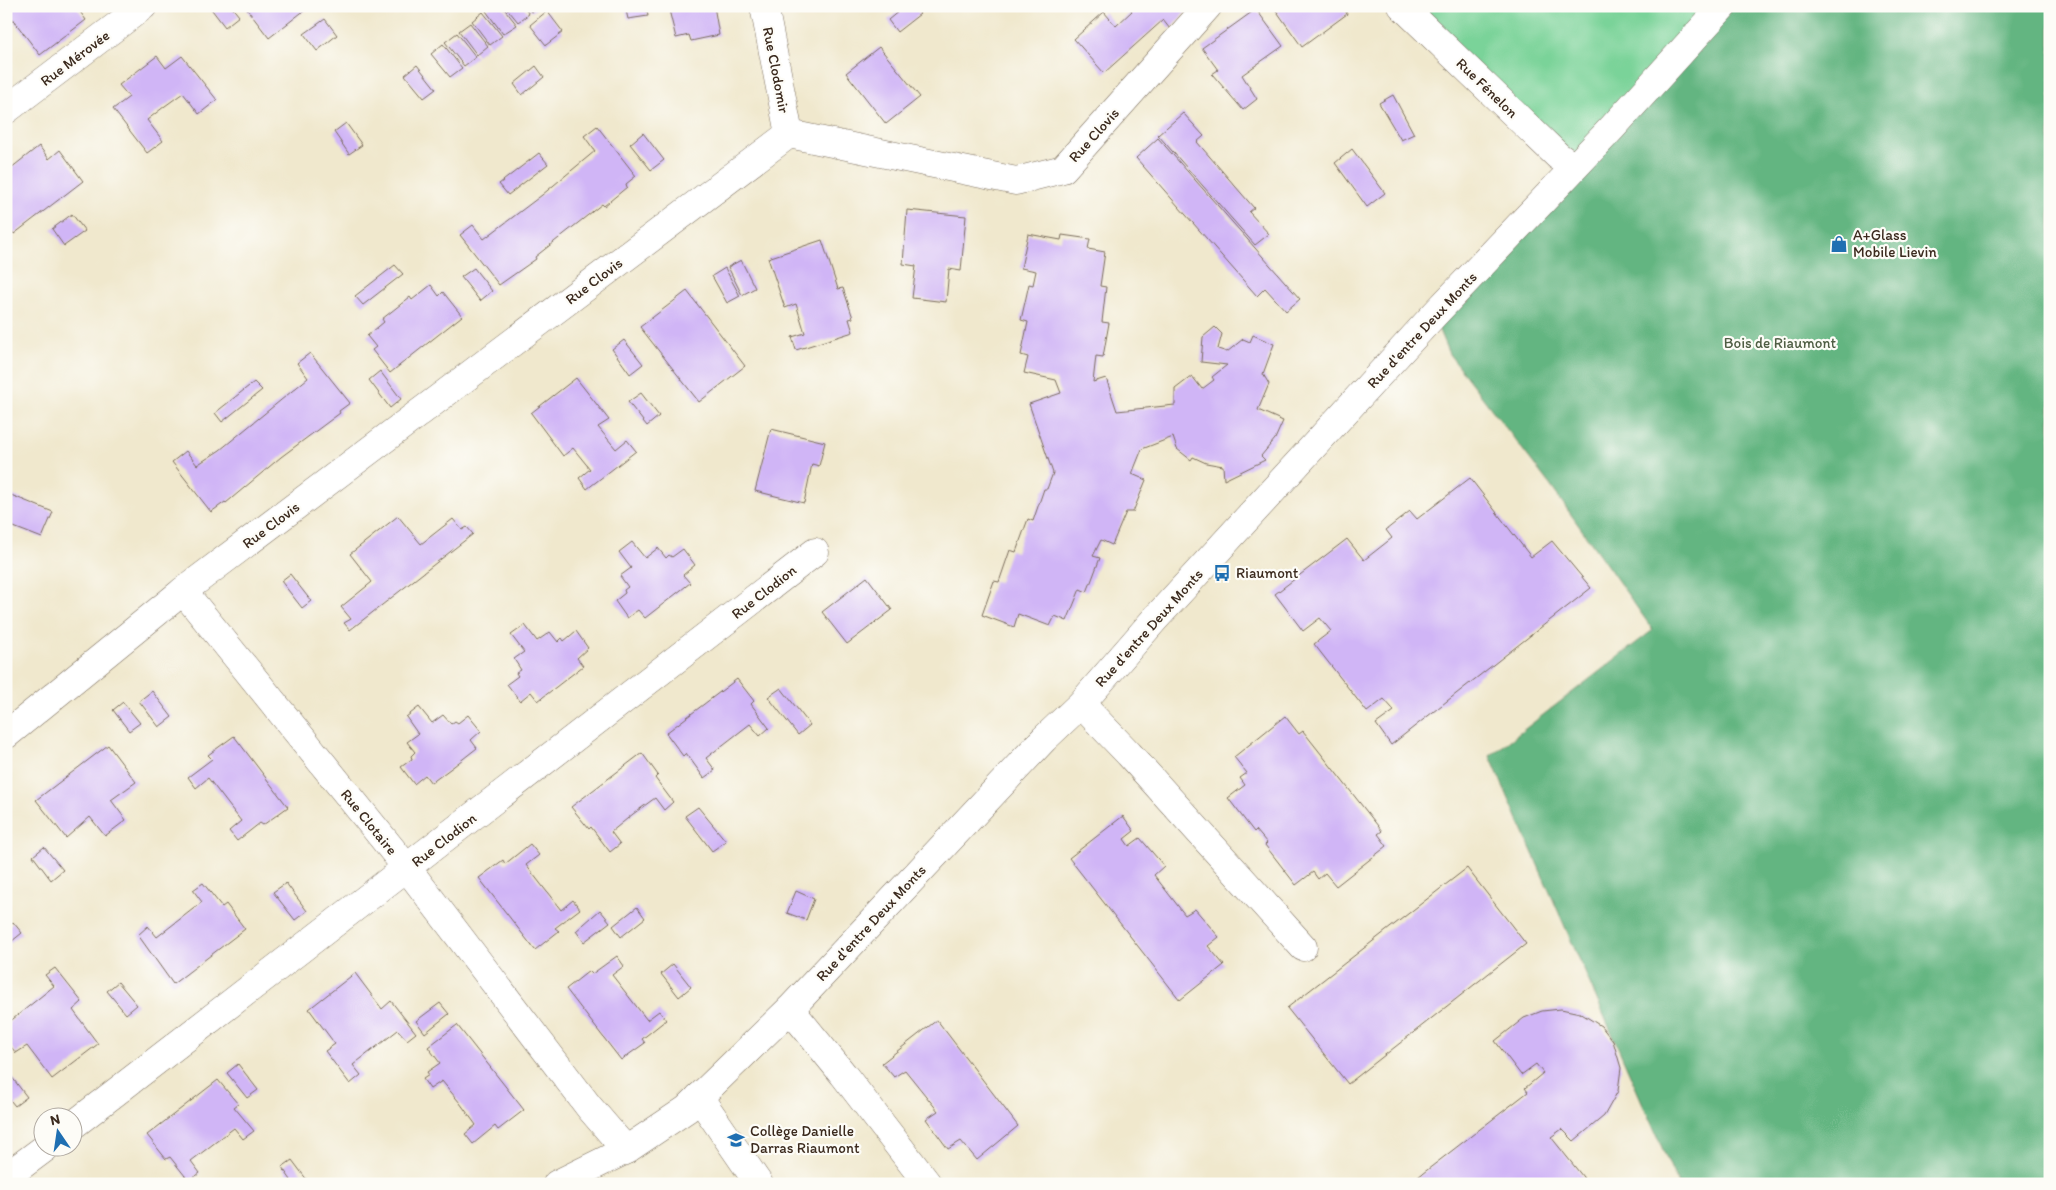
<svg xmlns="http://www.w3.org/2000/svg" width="2056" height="1190" font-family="Itim,sans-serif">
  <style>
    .green { fill: #7ad399; stroke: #5a7e5c }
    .forest { fill: #63b581; stroke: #4f7050 }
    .building { fill: #d0b5f6 }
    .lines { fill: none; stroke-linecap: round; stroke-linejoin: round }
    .minor-casing { stroke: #7a6c5b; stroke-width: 29 }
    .minor { stroke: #fff; stroke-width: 28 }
    .labels { text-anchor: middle; stroke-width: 4.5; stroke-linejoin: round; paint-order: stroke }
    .street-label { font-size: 15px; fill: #3b2a1e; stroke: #fdfcf7 }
    .poi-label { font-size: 15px; fill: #3b2a1e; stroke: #fdfcf7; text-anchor: start }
    .park-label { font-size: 15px; fill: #4e5d43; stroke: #fdfcf7 }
  </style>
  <rect width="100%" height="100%" fill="#fdfcf7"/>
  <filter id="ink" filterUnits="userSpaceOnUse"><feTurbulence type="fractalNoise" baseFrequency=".02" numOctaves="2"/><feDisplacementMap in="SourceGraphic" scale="10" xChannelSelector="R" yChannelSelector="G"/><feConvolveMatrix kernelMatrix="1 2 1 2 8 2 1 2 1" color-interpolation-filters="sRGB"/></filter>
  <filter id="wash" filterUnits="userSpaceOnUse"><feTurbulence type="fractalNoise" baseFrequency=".0096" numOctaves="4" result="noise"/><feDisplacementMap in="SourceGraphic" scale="20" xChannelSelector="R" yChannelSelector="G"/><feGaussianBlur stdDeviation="1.12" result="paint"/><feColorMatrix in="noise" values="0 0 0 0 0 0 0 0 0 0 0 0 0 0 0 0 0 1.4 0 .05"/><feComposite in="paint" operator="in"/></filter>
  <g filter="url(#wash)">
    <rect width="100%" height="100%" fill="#f0e8cd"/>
    <path class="green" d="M1402,6h321l-149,161z"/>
    <path class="forest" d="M1723,6h327v1178h-372l-188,-428 163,-126 -103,-145 -101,-131 -16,-38z"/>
    <g id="blocks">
      <g class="building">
        <path d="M6,6h70l10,14 -46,35 -29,-38 -5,4z"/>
        <path d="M209,6h22l8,10 -14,11z"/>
        <path d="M247,6h63l-41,32 -23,-30z"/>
        <path d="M490,6h12l15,19 -14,9 -17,-23z"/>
        <path d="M505,6h18l6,8 -11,8z"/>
        <path d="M527,6h12l-8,6z"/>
        <path d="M625,6h21l2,10 -20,3z"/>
        <path d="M668,6h46l5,29 -28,6 -2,-6 -13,3z"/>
        <path d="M905,6h9l6,8 -23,18 -9,-12z"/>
        <path d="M1128,6h63l-21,23 -7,-9 -59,53 -30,-34 30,-27 12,14 16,-15z"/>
        <path d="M1273,6h70l4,8 -45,33z"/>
        <path d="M1256,9l27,37 -41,29 15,24 -14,11 -31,-36 6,-4 -16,-22z"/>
        <path d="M547,11l16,21 -17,13 -16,-20z"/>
        <path d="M483,12l19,24 -12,9 -18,-24z"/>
        <path d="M325,19l12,16 -20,16 -13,-17z"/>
        <path d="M470,23l18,23 -11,9 -18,-24z"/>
        <path d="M457,33l19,24 -12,9 -19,-24z"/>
        <path d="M443,44l19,24 -12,9 -19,-23z"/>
        <path d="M879,47l41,50 -34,27 -40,-51z"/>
        <path d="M157,56l9,12 16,-12 35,44 -18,14 -16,-21 -18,13 -18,14 16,21 -16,12 -34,-44 16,-12 -10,-12z"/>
        <path d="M417,65l19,24 -12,9 -19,-23z"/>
        <path d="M536,66l8,11 -22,18 -8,-11z"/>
        <path d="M1393,95l21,39 -13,6 -22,-37z"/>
        <path d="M1183,113l21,23 -7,6 57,66 -5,4 20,22 -14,11 -97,-110z"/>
        <path d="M346,123l16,22 -13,9 -15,-22z"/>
        <path d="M597,126l39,50 -10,8 1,3 -23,19 -2,-2 -67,53 1,2 -37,26 -39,-50 13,-10 11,14 58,-44 53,-44 -11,-15z"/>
        <path d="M643,133l21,27 -13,10 -21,-26z"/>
        <path d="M1158,138l142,161 -14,12 -21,-23 -8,8 -121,-138z"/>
        <path d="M39,146l10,13 11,-9 23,31 -69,53 -8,-10v-52z"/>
        <path d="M1352,149l33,44 -18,14 -32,-44z"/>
        <path d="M539,153l9,11 -40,31 -9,-11z"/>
        <path d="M907,210l59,6 -5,55 -12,-2 -3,33 -34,-4 4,-32 -13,-2z"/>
        <path d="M72,214l13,17 -21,15 -12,-17z"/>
        <path d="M1028,234l33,6 1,-5 28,4 -2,10 17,3 -5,34 6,1 -4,35 7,1 -6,34 -7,-1 -3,26 13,-4 11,33 58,-6v-16l17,-13 10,13 12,-9 -2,-3 15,-12 -26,-3 2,-25 12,-10 7,7 -4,15 9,3 16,-13 7,3 3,-7 21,9 -11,30 6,10 -11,26 25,11 -8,18 -14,17 4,4 -41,20 -1,-14 -17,-3 -13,-6 -2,3 -14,-11 -4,-12 -31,12 -10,25 14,6 -13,32h-7l-14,33 -11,-5 -8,16 7,2 -9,24 -4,10 -7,-3 -13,32 -12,-5 -5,10 -32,-12 -4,13 -32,-12 12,-34 5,1 11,-32 6,2 12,-33 5,2 11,-32h3l6,-16 -24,-69 32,-11 -5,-13 -32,-7 4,-16 -7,-2 7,-33 -7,-2 8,-36 4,1 3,-14 -15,-3z"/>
        <path d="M822,240l16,49 5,-1 10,30 -4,1 4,13 -57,18 -4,-13 13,-4 -9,-29 -11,4 -17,-50z"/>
        <path d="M741,260l14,28 -13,7 -14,-28z"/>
        <path d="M395,265l8,9 -40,31 -8,-9z"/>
        <path d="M474,268l18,23 -12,10 -19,-24z"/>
        <path d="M725,268l15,28 -13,7 -15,-27z"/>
        <path d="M431,285l8,11 4,-4 19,24 -72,57 -18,-23 4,-3 -9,-11 17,-14 -2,-3 28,-22 2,3z"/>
        <path d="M687,291l58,75 -46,36 -59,-75z"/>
        <path d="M624,340l19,24 -13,10 -18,-25z"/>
        <path d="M310,353l40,50 -11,8 1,2 -59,44 -55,46 -1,-1 -14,10 -39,-50 14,-11 11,14 23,-15 88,-72 -11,-15z"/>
        <path d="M380,371l21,28 -11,9 -21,-28z"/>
        <path d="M576,378l33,42 -11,7 18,22 11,-9 9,11 -49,38 -8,-11 11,-9 -17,-21 -10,8 -32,-43z"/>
        <path d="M254,382l8,8 -40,32 -7,-9z"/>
        <path d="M641,393l18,23 -12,10 -19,-24z"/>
        <path d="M771,429l54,13 -6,24 -7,-2 -8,39 -49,-12z"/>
        <path d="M1470,478l61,79 21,-16 39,47 -200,157 -15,-21 18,-13 -2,-3 -8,-9 -17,13 -53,-68 17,-13 -11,-13 -17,13 -28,-37 72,-55 17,21 28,-22 -6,-8 24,-19 7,8z"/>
        <path d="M6,493l47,19 -11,26 -36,-14z"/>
        <path d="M398,516l23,28 32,-25 9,11 5,-3 6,7 -123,96 -6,-7 7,-4 -10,-12 31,-25 -22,-28z"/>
        <path d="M632,542l13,16 13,-10 8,10 3,-3 3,2 11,-8 12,16 -12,10 7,8 -45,35 -7,-8 -11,8 -12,-17 10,-8 -1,-3 4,-3 -8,-11 11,-8 -12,-16z"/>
        <path d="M290,574l21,27 -9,7 -21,-27z"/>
        <path d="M867,577l25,33 -45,34 -25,-32z"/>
        <path d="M525,625l12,16 13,-9 8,10 4,-4 2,3 12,-10 12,17 -11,10 6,8 -45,35 -7,-9 -11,9 -13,-17 11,-8 -2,-3 5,-3 -7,-11 10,-7 -13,-17z"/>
        <path d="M737,679l17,22 -3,3 18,24 -9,8 -10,-12 -44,34 9,12 -11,8 -18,-25 -3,3 -17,-23z"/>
        <path d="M781,688l29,37 -12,10 -30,-38z"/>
        <path d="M152,691l20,26 -13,10 -20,-26z"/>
        <path d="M123,702l17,21 -11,8 -16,-21z"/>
        <path d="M419,707l13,16 11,-8 8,9 4,-3 3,2 10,-8 13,16 -10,9 6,8 -23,18 -23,17 -6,-8 -11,9 -13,-17 11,-8 -1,-3 4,-4 -8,-10 11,-8 -12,-17z"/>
        <path d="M1285,716l14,18 4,-3 79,100 -4,3 9,12 -51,40 -11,-13 -7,6 -5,-7 -17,13 -31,-40 2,-2 -11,-13 -2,2 -26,-34 17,-13 -5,-7 7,-5 -13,-16z"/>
        <path d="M234,736l54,71 -25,18 -3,-2 -23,18 -8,-10 12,-10 -33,-43 -12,10 -8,-11 24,-18 -4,-4z"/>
        <path d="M108,745l28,37 -25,18 15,20 -21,16 -15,-19 -24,21 -30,-38z"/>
        <path d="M642,753l16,22 -3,3 18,24 -9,8 -9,-12 -22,16 -22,18 9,12 -10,8 -19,-25 -2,2 -18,-22z"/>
        <path d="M698,807l28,34 -14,10 -27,-35z"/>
        <path d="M1123,816l11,15 -10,8 5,7 11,-8 24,28 -10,9 31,40 10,-6 24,28 -11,9 16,19 -44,35 -111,-142z"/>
        <path d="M530,844l9,11 -13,10 35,45 12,-10 7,9 -25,19 4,3 -24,19 -56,-72 24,-18 2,4z"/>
        <path d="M44,847l19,23 -12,10 -18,-24z"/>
        <path d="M1467,868l59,76 -178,140 -61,-76z"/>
        <path d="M203,883l19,24 4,-3 19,25 -72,55 -35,-49 10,-9 9,11 45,-35 -9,-12z"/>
        <path d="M286,883l21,28 -12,9 -22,-28z"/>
        <path d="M796,891l18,8 -8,21 -19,-7z"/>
        <path d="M637,907l8,11 -24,19 -8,-11z"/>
        <path d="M600,910l10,12 -26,20 -8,-11z"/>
        <path d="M13,922l9,11 -16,13v-18z"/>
        <path d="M617,956l7,10 -12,9 35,45 12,-9 7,9 -24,19 3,4 -24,17 -55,-71 23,-18 3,3z"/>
        <path d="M673,964l18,23 -12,10 -18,-23z"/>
        <path d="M55,968l27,34 -9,8 25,34 -46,35 -25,-33 -11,7 -10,-12v-20l2,2 46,-37 -9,-11z"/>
        <path d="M355,973l27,36 9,-8 25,32 -9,7 -9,-10 -45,35 8,10 -11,9 -25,-33 10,-7 -26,-35z"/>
        <path d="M118,982l19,23 -11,9 -19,-23z"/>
        <path d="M440,1003l9,11 -24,19 -9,-12z"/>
        <path d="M1561,1009l19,4 21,13 12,15 8,27 -3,23 -14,25 -30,25 -12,-12 -11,8 32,40 2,7h-162l-5,-7 110,-85 -3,-4 18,-15 -7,-9 -15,11 -26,-34 29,-23 18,-7z"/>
        <path d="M937,1020l81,106 -41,34 -16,-19 -13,8 -22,-30 12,-8 -33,-41 -11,7 -12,-14z"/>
        <path d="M457,1025l67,85 -26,20 -3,-4 -22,18 -8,-10 11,-9 -16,-22 -18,-22 -12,8 -7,-10 6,-4 -2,-3 13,-9 -12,-16z"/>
        <path d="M238,1064l20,26 -11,8 -20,-25z"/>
        <path d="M8,1072l19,25 -12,9 -9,-11z"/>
        <path d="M218,1080l20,24 -4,3 20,24 -11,8 -9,-11 -43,33 9,12 -11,8 -19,-24 -4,2 -19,-24z"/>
        <path d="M292,1160l18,24h-25l6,-4 -9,-13z"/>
      </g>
    </g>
  </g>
  <g filter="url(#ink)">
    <use href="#blocks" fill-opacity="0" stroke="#7a6c5b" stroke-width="1"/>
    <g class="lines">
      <g class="minor-casing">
        <g id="minor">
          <path d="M764,6l25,128"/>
          <path d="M1402,6l156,150 16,11"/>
          <path d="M6,110l137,-104"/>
          <path d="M183,591l224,277 182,239 37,43"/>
          <path d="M1081,704l48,50 174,193"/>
          <path d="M6,735l177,-144 606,-457 227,47 47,-12 145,-163"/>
          <path d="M790,1009l53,65 84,109"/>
          <path d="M699,1097l60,87"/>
          <path d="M72,1126l743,-574"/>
          <path d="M6,1177l39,-29"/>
          <path d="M557,1184l69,-34 61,-41 103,-100 254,-270 37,-35 73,-84 279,-304 179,-188 111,-122"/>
        </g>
      </g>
      <use href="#minor" class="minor"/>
    </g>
  </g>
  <defs>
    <g id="shop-bare" transform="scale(1.35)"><path d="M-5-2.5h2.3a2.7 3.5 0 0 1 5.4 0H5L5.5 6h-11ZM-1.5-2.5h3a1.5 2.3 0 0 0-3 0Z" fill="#1f6fb2" stroke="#fdfcf7" stroke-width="2.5" paint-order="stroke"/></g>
    <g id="bus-bare" transform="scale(1.35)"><path d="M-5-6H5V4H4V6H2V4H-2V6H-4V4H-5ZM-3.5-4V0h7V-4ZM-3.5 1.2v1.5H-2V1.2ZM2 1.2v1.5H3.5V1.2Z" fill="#1f6fb2" stroke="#fdfcf7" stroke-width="2.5" paint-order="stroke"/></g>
    <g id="school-bare" transform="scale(1.35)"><path d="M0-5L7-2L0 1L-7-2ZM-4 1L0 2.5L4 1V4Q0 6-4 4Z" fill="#1f6fb2" stroke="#fdfcf7" stroke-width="2.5" paint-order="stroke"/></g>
  </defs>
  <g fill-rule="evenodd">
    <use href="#shop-bare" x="1839" y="244"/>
    <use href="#bus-bare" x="1222" y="573"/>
    <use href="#school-bare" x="736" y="1140"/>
  </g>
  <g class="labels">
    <g class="street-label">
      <text transform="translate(75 58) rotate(-37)" y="5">Rue Mérovée</text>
      <text transform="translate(776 70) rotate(79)" y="5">Rue Clodomir</text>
      <text transform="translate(1487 88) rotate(44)" y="5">Rue Fénelon</text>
      <text transform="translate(1094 135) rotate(-48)" y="5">Rue Clovis</text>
      <text transform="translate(594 281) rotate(-37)" y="5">Rue Clovis</text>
      <text transform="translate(1422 330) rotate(-47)" y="5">Rue d'entre Deux Monts</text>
      <text transform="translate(271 525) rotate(-37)" y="5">Rue Clovis</text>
      <text transform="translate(764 592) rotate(-38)" y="5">Rue Clodion</text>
      <text transform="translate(1149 628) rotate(-48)" y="5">Rue d'entre Deux Monts</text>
      <text transform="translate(369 822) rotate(51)" y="5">Rue Clotaire</text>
      <text transform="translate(444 840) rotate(-38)" y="5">Rue Clodion</text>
      <text transform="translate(871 923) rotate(-47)" y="5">Rue d'entre Deux Monts</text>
    </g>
    <g class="poi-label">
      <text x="1853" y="240">A+Glass<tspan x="1853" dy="17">Mobile Lievin</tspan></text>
      <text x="1236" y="578">Riaumont</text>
      <text x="750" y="1136">Collège Danielle<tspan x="750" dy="17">Darras Riaumont</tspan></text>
    </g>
    <g class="park-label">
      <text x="1780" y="348">Bois de Riaumont</text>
    </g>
  </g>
  <rect width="2056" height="1190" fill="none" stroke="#fdfcf7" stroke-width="25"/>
  <g transform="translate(58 1132) rotate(347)"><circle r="24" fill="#fdfcf7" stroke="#afa8a0"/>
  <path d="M0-4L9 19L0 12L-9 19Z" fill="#1f6fb2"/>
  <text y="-8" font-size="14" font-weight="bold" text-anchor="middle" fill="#3b2a1e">N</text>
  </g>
</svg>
